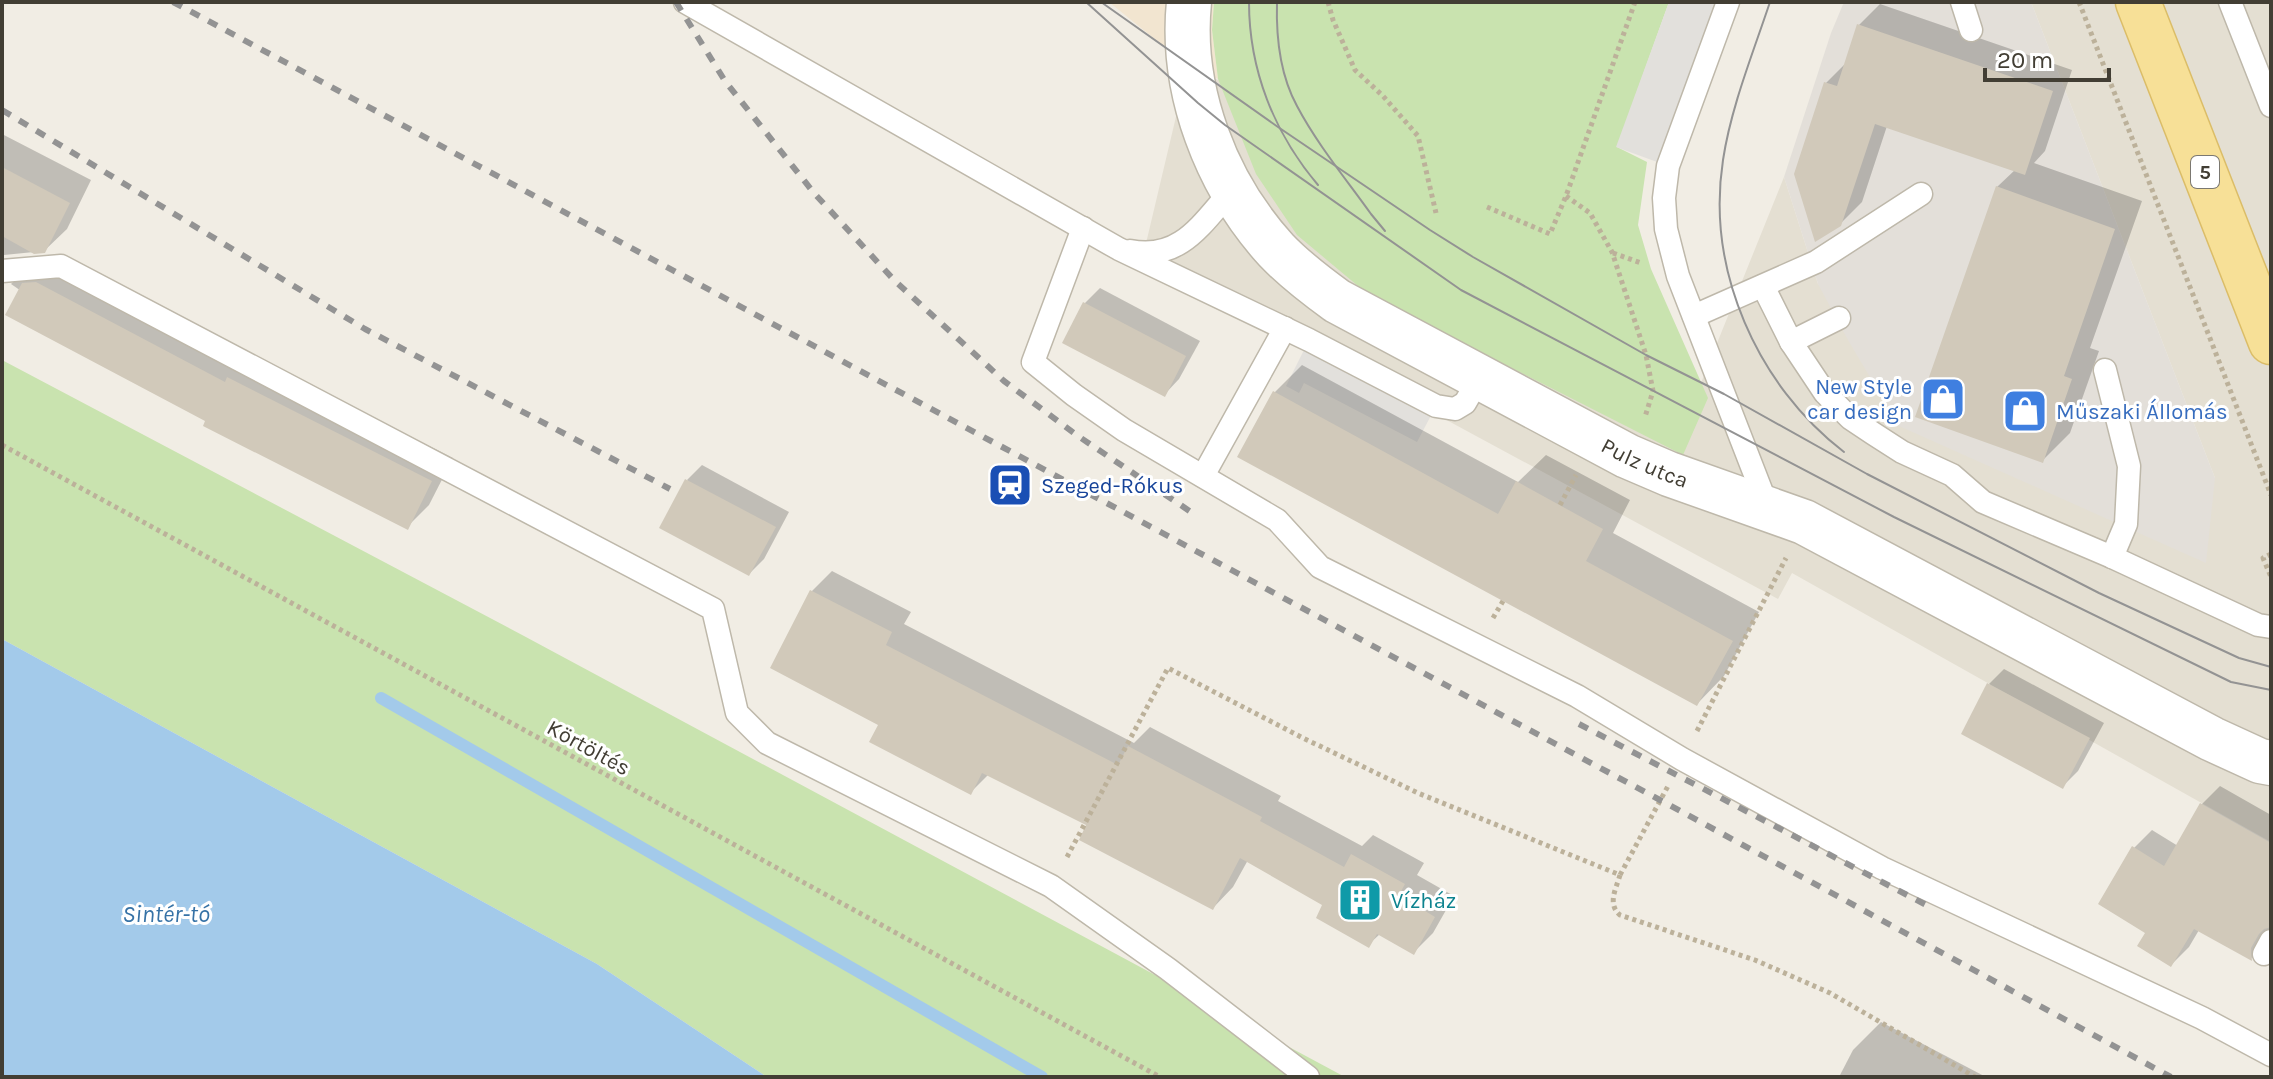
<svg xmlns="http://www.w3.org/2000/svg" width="2273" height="1079" font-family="Karla,sans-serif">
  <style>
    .residential { fill: #e4dfd2 }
    .commercial { fill: #f2e5d0 }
    .industrial { fill: #e3dfd9 }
    .green { fill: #c9e3af }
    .parking { fill: #e2e0dc }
    .water { fill: #a3caea }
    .shadow { fill: #0003 }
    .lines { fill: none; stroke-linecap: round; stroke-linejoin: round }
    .stream { stroke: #a3caea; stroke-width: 12 }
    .building { fill: #d1c9ba }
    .service-casing { stroke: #beb8aa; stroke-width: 25 }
    .minor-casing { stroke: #beb8aa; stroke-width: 47 }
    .primary-casing { stroke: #dbbd68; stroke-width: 47 }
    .path { stroke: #bcb19a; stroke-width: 5; stroke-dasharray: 4 4; stroke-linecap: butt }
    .service { stroke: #fff; stroke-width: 22 }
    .minor { stroke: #fff; stroke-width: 44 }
    .primary { stroke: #f7e097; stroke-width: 44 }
    .tram { stroke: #939393; stroke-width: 2 }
    .rail { stroke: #939393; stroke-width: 6; stroke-dasharray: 10 10; stroke-linecap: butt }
    .labels { text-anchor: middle; stroke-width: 6; stroke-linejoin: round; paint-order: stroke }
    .shield { fill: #fff; stroke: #7b7871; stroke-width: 2 }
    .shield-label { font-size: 20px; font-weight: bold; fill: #423e34 }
    .shop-label { font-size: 22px; fill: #366cbe; stroke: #fff; text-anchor: end }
    .street-label { font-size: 22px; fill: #423e34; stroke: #fff }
    .transit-label { font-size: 22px; fill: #164399; stroke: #fff; text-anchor: start }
    .culture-label { font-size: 22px; fill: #0d838f; stroke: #fff; text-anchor: start }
    .water-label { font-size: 24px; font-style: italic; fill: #3672a6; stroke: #fff }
  </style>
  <rect width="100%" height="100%" fill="#f1ede4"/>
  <path class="residential" d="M2031,2h239l1,2v838l-479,-269 -14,26 -635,-343 45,-190 41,19 449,355 106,-263 34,107 397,194z"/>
  <path class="commercial" d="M1109,2h105l-2,28 6,49 -30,-13z"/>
  <path class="industrial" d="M1844,2h187l184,476 -9,85 -307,-137 -51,-86 -30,-56 -34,-107 47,-144z"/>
  <g class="green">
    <path d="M1214,2h455l-52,145 30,15 -9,63 13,44 57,129 -25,57 -313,-159 -73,-61 -41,-61 -38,-95 -6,-49z"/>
    <path d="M2,360l522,276 821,441h-578l-170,-113 -595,-325z"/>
  </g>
  <g class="parking">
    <path d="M1669,2h59l-60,164 -52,-19z"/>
    <path d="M1309,340l127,66 -19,36 -113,-59 -5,10 -13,-7z"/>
  </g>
  <path class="water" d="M2,639l595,325 170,113h-765z"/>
  <g class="shadow">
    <path d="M1880,4l192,66 -27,81 -11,12 108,38 -52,147 9,3 -29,82 -28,28 -45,-274 19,-18 -129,-43 -25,76 -22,22 -14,-141 20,-20 13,-38z"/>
    <path d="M2,134l89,46 -24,49 -23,22 -40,4 -2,2z"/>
    <path d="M32,263l219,93 202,102 -24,47 -22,22 -199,-107 -197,-136z"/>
    <path d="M1100,288l100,53 -21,38 -15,16 -80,-91z"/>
    <path d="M1302,365l216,117 28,-27 84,45 -17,33 146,79 -35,64 -27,28 -423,-311z"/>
    <path d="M702,465l87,47 -25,47 -15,15 -62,-94z"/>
    <path d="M832,571l79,41 -7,12 230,119 16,-16 131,69 -3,5 84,45 11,-11 51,28 -7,12 37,21 -21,37 -20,20 -33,-19 -12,11 -43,-41 -77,-44 -15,27 -20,21 -124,-83 -100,-51 -19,19 -90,-69 -107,-57 39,-76z"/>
    <path d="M2004,669l100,54 -26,48 -15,15 -74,-102z"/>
    <path d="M2220,786l51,29v110l-2,3v13l-17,17 -53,-28 -10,17 -18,18 -23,-33 -14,-84 18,-18 26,16 24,-42z"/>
    <path d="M1881,1022l105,55h-147l14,-27z"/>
  </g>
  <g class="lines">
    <path class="stream" d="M381,698l661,379"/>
  </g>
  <g class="building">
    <path d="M1857,24l196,67 -28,84 -150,-51 -34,102 -26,16 -21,-68 30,-92 13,4z"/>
    <path d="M2,167l68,36 -25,50 -11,1 -32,-18z"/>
    <path d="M1996,186l119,43 -51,147 8,3 -29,84 -128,-46z"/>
    <path d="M36,282l189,100 2,-5 205,104 -24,49 -205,-104 2,-5 -200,-106 17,-32z"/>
    <path d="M1083,302l103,54 -21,41 -103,-54z"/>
    <path d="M1273,391l225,123 18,-33 87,48 -17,32 147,80 -36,65 -460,-249z"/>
    <path d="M685,479l91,48 -27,49 -90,-48z"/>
    <path d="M810,590l82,42 -6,13 232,120 10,-19 134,71 -2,4 84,46 7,-13 54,30 -6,11 36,22 -21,38 -37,-21 -8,14 -53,-30 6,-13 -82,-47 -27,52 -134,-70 7,-15 -104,-52 -11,22 -102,-53 9,-17 -108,-57z"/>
    <path d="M1987,683l103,55 -27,51 -102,-55z"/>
    <path d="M2200,803l71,40v84l-7,2 -5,5 -8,14 1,13 -58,-32 -23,38 -34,-21 8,-13 -47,-29 34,-58 32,20z"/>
  </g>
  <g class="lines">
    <g class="service-casing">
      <g id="service">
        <path d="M685,2l434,247 190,91 127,66 19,3 10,-6 15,-26"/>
        <path d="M1728,2l-60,164 -4,32 2,31 12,47 90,232"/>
        <path d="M1962,2l9,28"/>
        <path d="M2230,2l41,104"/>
        <path d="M1083,228l-50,134 41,33 50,35 153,90 43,47 257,129 105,63 200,109 320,150 69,37"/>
        <path d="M1130,251c51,10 72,-28 102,-61"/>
        <path d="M2,271l59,-5 652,343 24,104 30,30 284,143 117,83 140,108"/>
        <path d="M1763,286l28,56 34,51 25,25 24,16 28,18 50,23 31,27 129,55 146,68 13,2"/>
        <path d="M1694,316l122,-54 105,-68"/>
        <path d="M1791,342l48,-24"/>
        <path d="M2105,370l24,96 -3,58 -14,33"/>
        <path d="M1203,476l82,-148"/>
        <path d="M2264,954l7,-13"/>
      </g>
    </g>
    <g class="minor-casing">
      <g id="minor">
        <path id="s1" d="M1189,2c-9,89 27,182 87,248 18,19 39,35 61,51l290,155 42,18 135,48 408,217 48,22 11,2"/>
      </g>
    </g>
    <g class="primary-casing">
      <path id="primary" d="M2138,2l133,340"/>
    </g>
    <g class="path">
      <path d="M1328,2l5,18 22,50 28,26 35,40 18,77"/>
      <path d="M2079,2l192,493"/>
      <path d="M1566,196l24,17 22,39 34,103 7,36 -8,26"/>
      <path d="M1487,207l63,27 16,-38 69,-194"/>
      <path d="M1613,253l28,10"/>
      <path d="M2,445l1158,632"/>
      <path d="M1560,505l16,-30"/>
      <path d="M2271,554l-8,4 8,19"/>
      <path d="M1493,618l10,-17"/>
      <path d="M1697,731l89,-173"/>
      <path d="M1067,857l101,-189 135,70 115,55 202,82 48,-89"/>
      <path d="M1620,875c-4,14 -13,29 0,40l135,45 75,33 145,84"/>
    </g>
    <use href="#service" class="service"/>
    <use href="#minor" class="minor"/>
    <use href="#primary" class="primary"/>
    <g class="tram">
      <path d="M1086,2l112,101 27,22 236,165 433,227 337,165 40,8"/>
      <path d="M1101,2l177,125 152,103 43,27 173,98 78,39 143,80 232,119 140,65 32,9"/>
      <path d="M1249,2c0,68 25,131 69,183"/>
      <path d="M1277,2c-1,34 3,73 20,104 20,38 49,73 74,108l14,17"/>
      <path d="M1770,2c-17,51 -39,105 -47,158 -17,110 34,225 121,292"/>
    </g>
    <g class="rail">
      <path d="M173,2l1487,798 511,277"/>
      <path d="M676,2l49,79 89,112 80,87 110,101 74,55 113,76"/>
      <path d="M2,110l363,219 305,160"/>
      <path d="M1579,724l353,184"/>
    </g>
  </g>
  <defs>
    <g id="shop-square" transform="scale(2.3)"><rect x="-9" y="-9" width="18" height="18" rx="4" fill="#3f7fe0" stroke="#fff"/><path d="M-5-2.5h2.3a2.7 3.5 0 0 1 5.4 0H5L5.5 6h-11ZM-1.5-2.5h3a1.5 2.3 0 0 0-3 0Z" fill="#fff"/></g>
    <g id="station-square" transform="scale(2.3)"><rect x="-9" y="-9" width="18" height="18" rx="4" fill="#1a4fb4" stroke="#fff"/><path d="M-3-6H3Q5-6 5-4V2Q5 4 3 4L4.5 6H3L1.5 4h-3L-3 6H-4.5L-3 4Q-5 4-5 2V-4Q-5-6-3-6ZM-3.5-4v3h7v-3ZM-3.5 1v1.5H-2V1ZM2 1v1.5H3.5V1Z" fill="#fff"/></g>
    <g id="building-square" transform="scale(2.3)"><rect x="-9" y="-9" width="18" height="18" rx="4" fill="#0f9aa8" stroke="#fff"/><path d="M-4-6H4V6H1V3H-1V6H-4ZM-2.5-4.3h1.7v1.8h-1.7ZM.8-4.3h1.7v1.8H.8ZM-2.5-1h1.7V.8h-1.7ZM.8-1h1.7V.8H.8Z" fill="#fff"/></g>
  </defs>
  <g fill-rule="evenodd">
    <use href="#shop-square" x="1943" y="399"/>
    <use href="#shop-square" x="2025" y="411"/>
    <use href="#station-square" x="1010" y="485"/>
    <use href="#building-square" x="1360" y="900"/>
  </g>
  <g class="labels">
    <rect class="shield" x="2191" y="156" width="28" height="32" rx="6"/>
    <g class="shield-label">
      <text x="2205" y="179">5</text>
    </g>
    <g class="shop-label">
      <text x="1912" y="394">New Style<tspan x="1912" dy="25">car design</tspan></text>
      <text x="2056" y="419" text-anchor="start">Műszaki Állomás</text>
    </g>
    <g class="street-label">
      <text dy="8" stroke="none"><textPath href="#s1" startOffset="698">Pulz utca</textPath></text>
      <text transform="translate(589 747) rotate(29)" y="8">Körtöltés</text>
    </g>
    <g class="transit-label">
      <text x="1041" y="493">Szeged-Rókus</text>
    </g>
    <g class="culture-label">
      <text x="1391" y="908">Vízház</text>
    </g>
    <g class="water-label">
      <text x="166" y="922">Sintér-tó</text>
    </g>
  </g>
  <rect width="2273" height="1079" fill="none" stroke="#423e34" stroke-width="8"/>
  <path d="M1985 68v12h124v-12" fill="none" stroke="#423e34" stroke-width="4"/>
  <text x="1997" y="68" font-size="24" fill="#423e34" stroke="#ffffff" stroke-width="6" paint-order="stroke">20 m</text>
</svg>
